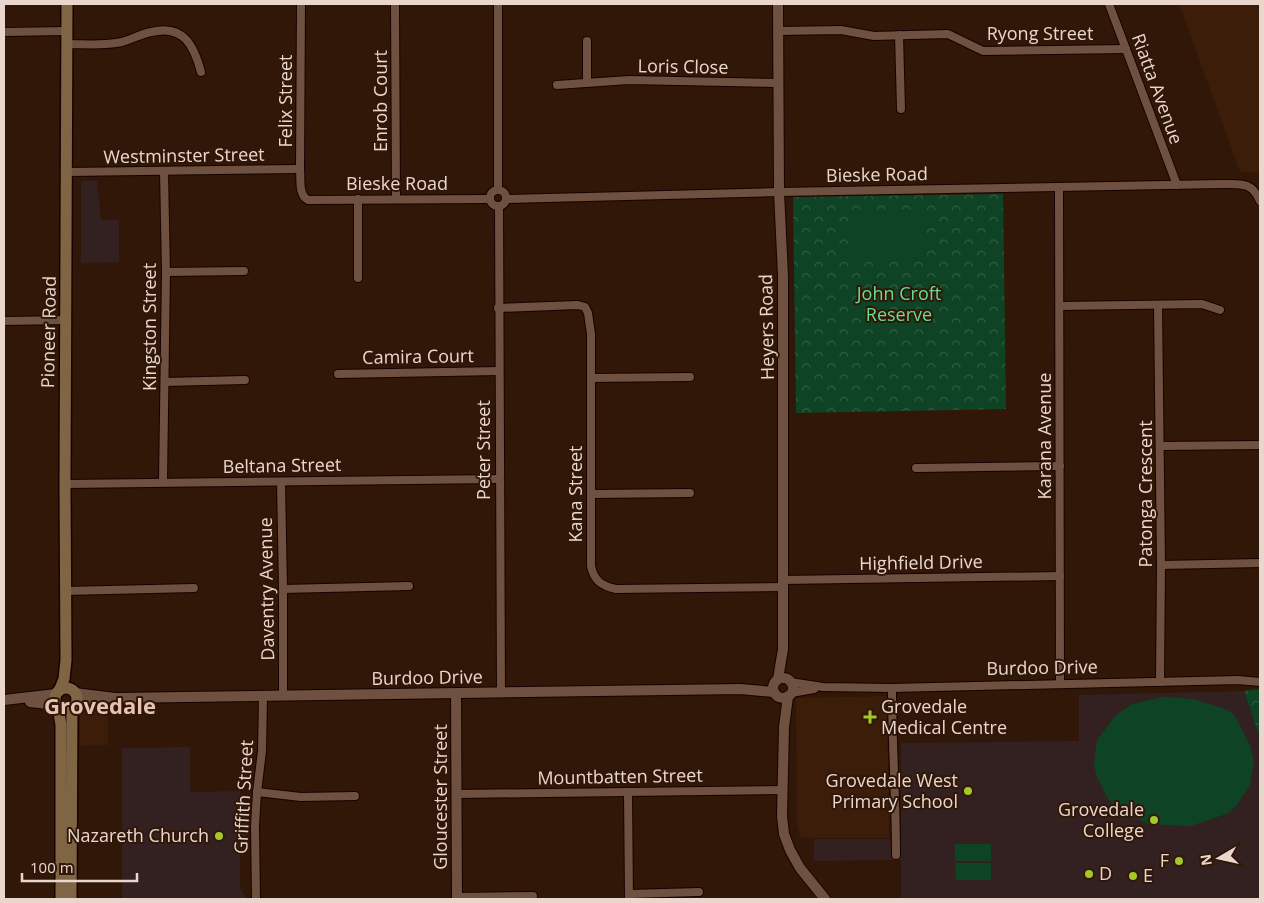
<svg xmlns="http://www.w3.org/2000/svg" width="1264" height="903" font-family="'Open Sans',sans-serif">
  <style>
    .built { fill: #3b1d09 }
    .education { fill: #332020 }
    .park { fill: url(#park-crowns) }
    .garden { fill: #0f4325 }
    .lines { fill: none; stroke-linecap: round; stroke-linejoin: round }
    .minor-casing { stroke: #170300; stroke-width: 10 }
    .tertiary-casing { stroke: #170300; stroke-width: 12 }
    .secondary-casing { stroke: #170300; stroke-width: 14 }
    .minor { stroke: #6e5141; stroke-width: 8 }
    .tertiary { stroke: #6e5141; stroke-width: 10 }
    .secondary { stroke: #806545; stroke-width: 11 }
    .poi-dot { fill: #a2c927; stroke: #301708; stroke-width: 2 }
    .labels { text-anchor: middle; stroke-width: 4; stroke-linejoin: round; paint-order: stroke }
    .street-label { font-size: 18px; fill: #e9d7ce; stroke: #301708 }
    .park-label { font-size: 18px; fill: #66de94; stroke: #301708 }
    .poi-label { font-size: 18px; fill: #e9d7ce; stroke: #301708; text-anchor: end }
    .district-label { font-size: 22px; font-weight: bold; fill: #e6c4b1; stroke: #301708 }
  </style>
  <defs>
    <pattern id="park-crowns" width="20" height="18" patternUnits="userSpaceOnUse" patternTransform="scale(1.25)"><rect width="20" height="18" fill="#0f4325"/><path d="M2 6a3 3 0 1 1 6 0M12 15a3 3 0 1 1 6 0" fill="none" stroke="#325d43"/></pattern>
  </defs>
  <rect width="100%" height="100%" fill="#301708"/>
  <g class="built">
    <path d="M1179,4h81v169l-20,-1z"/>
    <path d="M887,696l2,142h-88l-4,-11 -1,-129z"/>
    <path d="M86,710h22v35l-28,1v-32z"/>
  </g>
  <g class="education">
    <path d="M81,181h16l4,39h18v42l-38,1z"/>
    <path d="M1244,691l16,47v161h-359v-39l-87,1v-22h87v-96l178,-2v-46z"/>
    <path d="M190,747v45l50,-1v9l7,1v40l-7,12v35l7,11h-125v-151z"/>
  </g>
  <g class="park">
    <path d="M1003,194l3,215 -210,4 -3,-216z"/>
    <path d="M1260,689v49l-16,-47z"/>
  </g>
  <g class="garden">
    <path d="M924,209l1,48h-76l-1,-47z"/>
    <path d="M1163,697l31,2 34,11 6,5 16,30 4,16 -4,24 -14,21 -7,7 -38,13 -43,-2 -34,-19 -6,-6 -12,-24 -2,-12 3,-23 18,-24 17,-12z"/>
    <rect x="955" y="844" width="36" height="17"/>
    <path d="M955,863h36v17h-35z"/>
  </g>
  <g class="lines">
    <g class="minor-casing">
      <g id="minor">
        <path d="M301,4l-1,165c1,10 -2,26 8,31l182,-1"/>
        <path d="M395,4l1,194"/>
        <path d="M498,4v186"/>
        <path d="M1109,4l68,181"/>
        <path d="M778,31l63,-1 33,6 74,-2 35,17 143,-2"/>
        <path d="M4,32l63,-1"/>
        <path d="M899,35l2,74"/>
        <path d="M587,41v41"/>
        <path d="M67,44c18,0 37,2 55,-2 10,-3 19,-8 29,-10 33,-8 43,14 50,40"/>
        <path d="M557,85l72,-5 150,3"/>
        <path d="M67,172l233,-3"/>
        <path d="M1059,187l1,497"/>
        <circle cx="498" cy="198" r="8"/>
        <path d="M506,199l273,-7 442,-8c18,0 31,-3 39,17"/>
        <path d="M499,207l2,486"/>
        <path d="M166,272l78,-1"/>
        <path d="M358,278v-79"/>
        <path d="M1158,305l3,260 -1,117"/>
        <path d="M1060,306l142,-2 18,6"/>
        <path d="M498,308l80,-3 7,2 3,6 3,21v232c3,15 11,20 25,23l166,-2"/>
        <path d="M4,321l63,-1"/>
        <path d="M338,374l161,-3"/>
        <path d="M591,378l99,-1"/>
        <path d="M165,382l80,-2"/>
        <path d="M1161,446l99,-1"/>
        <path d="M916,468l144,-2"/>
        <path d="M163,482l3,-210 -2,-100"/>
        <path d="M281,482l2,107v107"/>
        <path d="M65,484l434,-5"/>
        <path d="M591,494l99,-1"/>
        <path d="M1161,565l99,-2"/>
        <path d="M782,580l278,-4"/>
        <path d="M283,589l126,-3"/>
        <path d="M66,591l128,-3"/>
        <path d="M790,682l33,5 69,1 346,-8 22,2"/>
        <path d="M892,688c0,56 4,111 4,167"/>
        <path d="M791,693l23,-4"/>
        <path d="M257,792l44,5 54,-1"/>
        <path d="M628,792l1,107"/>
        <path d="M458,794l325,-4"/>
        <path d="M629,894l70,-2"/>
        <path d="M457,897l76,-1"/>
        <path d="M256,899l-1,-73 2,-34 5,-41 1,-54"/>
      </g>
    </g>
    <g class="tertiary-casing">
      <g id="tertiary">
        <circle cx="783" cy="688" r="10"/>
        <path d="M778,679l5,-30v-373l-4,-84 -1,-188"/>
        <path d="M75,693l40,5 625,-9 34,3"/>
        <path d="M456,694l1,205"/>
        <path d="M788,696l-4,31 -2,89 2,18 6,16 10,18 25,31"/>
        <path d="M4,700l52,-6"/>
        <path d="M30,702l26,3"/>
        <path d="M76,705l26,-5"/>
      </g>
    </g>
    <g class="secondary-casing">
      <g id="secondary">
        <circle cx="66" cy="699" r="11"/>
        <path d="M59,691l5,-12 2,-19 -1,-176 2,-480"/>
        <path d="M58,707l3,18v174"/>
        <path d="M71,899l1,-191"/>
      </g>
    </g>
    <use href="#minor" class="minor"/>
    <use href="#tertiary" class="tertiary"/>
    <use href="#secondary" class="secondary"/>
  </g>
  <g class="poi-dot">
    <path d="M867.5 709.5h5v5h5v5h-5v5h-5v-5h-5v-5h5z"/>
    <circle cx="968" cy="791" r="5"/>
    <circle cx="1154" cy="820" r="5"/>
    <circle cx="219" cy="836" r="5"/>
    <circle cx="1179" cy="861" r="5"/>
    <circle cx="1089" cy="874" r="5"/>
    <circle cx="1133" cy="876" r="5"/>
  </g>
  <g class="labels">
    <g class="street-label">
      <text x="1040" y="40">Ryong Street</text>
      <text transform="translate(683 67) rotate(1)" y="6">Loris Close</text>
      <text transform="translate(1157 89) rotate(70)" y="6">Riatta Avenue</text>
      <text transform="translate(286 101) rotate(-90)" y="6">Felix Street</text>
      <text transform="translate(381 101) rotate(-90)" y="6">Enrob Court</text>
      <text transform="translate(184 156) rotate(-1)" y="6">Westminster Street</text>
      <text transform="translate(877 175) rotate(-1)" y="6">Bieske Road</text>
      <text x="397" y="190">Bieske Road</text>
      <text transform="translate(150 327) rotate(-90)" y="6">Kingston Street</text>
      <text transform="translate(767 327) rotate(-91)" y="6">Heyers Road</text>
      <text transform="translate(49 332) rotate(-89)" y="6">Pioneer Road</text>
      <text transform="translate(418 357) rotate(-1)" y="6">Camira Court</text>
      <text transform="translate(1045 436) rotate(-90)" y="6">Karana Avenue</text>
      <text transform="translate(484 450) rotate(-90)" y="6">Peter Street</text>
      <text transform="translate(282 466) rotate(-1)" y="6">Beltana Street</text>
      <text transform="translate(576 494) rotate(-90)" y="6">Kana Street</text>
      <text transform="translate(1146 494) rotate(-90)" y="6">Patonga Crescent</text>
      <text transform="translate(921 563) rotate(-1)" y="6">Highfield Drive</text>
      <text transform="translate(267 589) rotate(-91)" y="6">Daventry Avenue</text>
      <text transform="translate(1042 668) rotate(-1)" y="6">Burdoo Drive</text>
      <text transform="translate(427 678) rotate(-1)" y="6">Burdoo Drive</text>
      <text transform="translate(620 777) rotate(-1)" y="6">Mountbatten Street</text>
      <text transform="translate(244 797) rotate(-87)" y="6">Griffith Street</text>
      <text transform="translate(441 797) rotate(-90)" y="6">Gloucester Street</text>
    </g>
    <g class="park-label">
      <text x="899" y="300">John Croft<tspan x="899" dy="21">Reserve</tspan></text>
    </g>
    <g class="poi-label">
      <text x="881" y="713" text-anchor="start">Grovedale<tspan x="881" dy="21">Medical Centre</tspan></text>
      <text x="958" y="787">Grovedale West<tspan x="958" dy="21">Primary School</tspan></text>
      <text x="1144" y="816">Grovedale<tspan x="1144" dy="21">College</tspan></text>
      <text x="209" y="842">Nazareth Church</text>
      <text x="1169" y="867">F</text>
      <text x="1099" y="880" text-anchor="start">D</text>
      <text x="1143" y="882" text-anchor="start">E</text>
    </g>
    <g class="district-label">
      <text x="100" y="714">Grovedale</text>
    </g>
  </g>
  <rect width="1264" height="903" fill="none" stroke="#e9d7ce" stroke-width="10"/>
  <g transform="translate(1219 858) rotate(261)" stroke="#301708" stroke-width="4" paint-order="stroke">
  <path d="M0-4L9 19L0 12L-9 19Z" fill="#e9d7ce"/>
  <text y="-8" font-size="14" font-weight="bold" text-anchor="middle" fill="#e9d7ce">N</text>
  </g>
  <path d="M22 873v8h115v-8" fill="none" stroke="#e9d7ce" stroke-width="2.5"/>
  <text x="30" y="873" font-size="15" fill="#e9d7ce" stroke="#301708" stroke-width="4" paint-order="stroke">100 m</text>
</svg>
